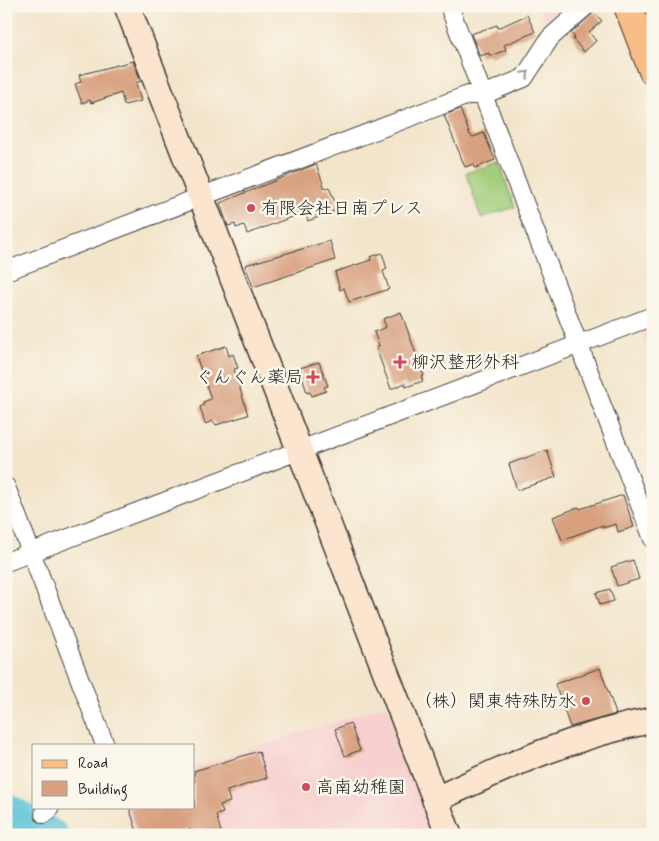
<svg xmlns="http://www.w3.org/2000/svg" width="659" height="841" font-family="Mynerve,'Klee One',sans-serif">
  <style>
    .built { fill: #f7d0cf }
    .green { fill: #a1ce7c; stroke: #5e754c }
    .lines { fill: none; stroke-linecap: round; stroke-linejoin: round }
    .river { stroke: #58c1d5; stroke-width: 31 }
    .building { fill: #d8a07f }
    .street-casing { stroke: #3c3a36; stroke-width: 20 }
    .secondary-casing { stroke: #3c3a36; stroke-width: 28 }
    .primary-casing { stroke: #3c3a36; stroke-width: 30 }
    .street { stroke: #fff; stroke-width: 18 }
    .secondary { stroke: #fce5cf; stroke-width: 25 }
    .primary { stroke: #f7be88; stroke-width: 28 }
    .oneway { stroke: #999 }
    .poi-dot { fill: #d1495b; stroke: #fbf7ec; stroke-width: 2 }
    .labels { text-anchor: middle; stroke-width: 5; stroke-linejoin: round; paint-order: stroke }
    .poi-label { font-size: 18px; fill: #1c1c1c; stroke: #fbf7ec; text-anchor: start }
  </style>
  <rect width="100%" height="100%" fill="#fbf7ec"/>
  <filter id="ink" filterUnits="userSpaceOnUse"><feTurbulence type="fractalNoise" baseFrequency=".02" numOctaves="2"/><feDisplacementMap in="SourceGraphic" scale="10" xChannelSelector="R" yChannelSelector="G"/><feConvolveMatrix kernelMatrix="1 2 1 2 8 2 1 2 1" color-interpolation-filters="sRGB"/></filter>
  <filter id="wash" filterUnits="userSpaceOnUse"><feTurbulence type="fractalNoise" baseFrequency=".0096" numOctaves="4" result="noise"/><feDisplacementMap in="SourceGraphic" scale="20" xChannelSelector="R" yChannelSelector="G"/><feGaussianBlur stdDeviation="1.12" result="paint"/><feColorMatrix in="noise" values="0 0 0 0 0 0 0 0 0 0 0 0 0 0 0 0 0 1.4 0 .05"/><feComposite in="paint" operator="in"/></filter>
  <g filter="url(#wash)">
    <rect width="100%" height="100%" fill="#f3e5cb"/>
    <g class="built">
      <path d="M538,6h25l-17,18z"/>
      <path d="M653,320v41l-15,-36z"/>
      <path d="M387,705l47,120 -15,10h-285l-9,-28h69v-40z"/>
    </g>
    <path class="green" d="M499,162l16,45 -34,11 -15,-45z"/>
    <g class="lines">
      <path class="river" d="M6,808l47,27"/>
    </g>
    <g id="blocks">
      <g class="building">
        <path d="M594,12l8,9 -13,11 7,9 -12,11 -11,-13 2,-1 -4,-5z"/>
        <path d="M527,15l8,17 -31,13 2,5 -16,6 -1,-3 -9,3 -9,-22 26,-9 1,3z"/>
        <path d="M133,61l8,20 -5,2 5,18 -17,4 -3,-12 -30,10 -1,-3 -8,3 -7,-19 6,-2 -2,-7z"/>
        <path d="M460,109l10,26 3,2 11,-4 11,27 -20,8 -1,-4 -9,3 -21,-52z"/>
        <path d="M316,164l9,25 4,-2 9,23 -30,11 -3,-9 -58,22 -3,-9 -8,3 -1,-4 -7,2 -8,-23z"/>
        <path d="M330,241l5,19 -82,27 -8,-22z"/>
        <path d="M382,253l5,16 -4,2 6,18 -40,13 -5,-14 -4,2 -5,-18 36,-12 -1,-3z"/>
        <path d="M401,312l23,64 -3,1 2,4 -17,6 -1,-4 -14,6 -15,-41 3,-2 -5,-14 12,-5 -3,-8z"/>
        <path d="M226,346l3,10 4,-2 5,14 -4,1 14,46 -32,10 -3,-4 -8,3 -5,-17 4,-2 -1,-3 8,-3 -15,-43z"/>
        <path d="M319,362l9,24 -4,1 2,4 -14,5 -2,-4 -3,1 -7,-25z"/>
        <path d="M547,450l9,27 -39,13 -8,-26z"/>
        <path d="M623,495l11,32 -16,5 -2,-8 -13,4v-3l-41,15 -9,-23 26,-10 1,2z"/>
        <path d="M633,560l6,19 -22,7 -6,-19z"/>
        <path d="M610,589l4,12 -14,4 -4,-12z"/>
        <path d="M600,668l16,46 -46,13 -15,-43z"/>
        <path d="M350,723l10,27 -15,6 -10,-27z"/>
        <path d="M259,751l8,27 -40,13 3,11 -10,3 3,8 -7,2 6,20h-30l-2,-6 -17,6h-35l-9,-28h65v-36z"/>
      </g>
    </g>
  </g>
  <g filter="url(#ink)">
    <use href="#blocks" fill-opacity="0" stroke="#3c3a36" stroke-width="1"/>
    <g class="lines">
      <g class="street-casing">
        <g id="street">
          <path d="M449,6l204,533"/>
          <path d="M6,271l462,-176h15l41,-17 26,-40 36,-32"/>
          <path d="M6,487l99,258"/>
          <path d="M6,562l647,-246"/>
          <path d="M44,814l5,-4"/>
        </g>
      </g>
      <g class="secondary-casing">
        <g id="secondary">
          <path d="M127,6l322,829"/>
          <path d="M435,800c71,-34 140,-65 218,-80"/>
        </g>
      </g>
      <g class="primary-casing">
        <path id="primary" d="M628,6l25,65"/>
      </g>
      <use href="#street" class="street"/>
      <use href="#secondary" class="secondary"/>
      <use href="#primary" class="primary"/>
    </g>
    <defs><path id="oneway-chevron" d="M-2-3.5L2.5 0L-2 3.5" fill="none" stroke-width="1.6" stroke-linecap="round" stroke-linejoin="round" transform="scale(1.25)"/></defs>
    <use class="oneway" href="#oneway-chevron" transform="translate(526 74) rotate(-45)"/>
  </g>
  <g class="poi-dot">
    <circle cx="251" cy="208" r="5"/>
    <path d="M397.5 354.5h5v5h5v5h-5v5h-5v-5h-5v-5h5z"/>
    <path d="M310.5 369.5h5v5h5v5h-5v5h-5v-5h-5v-5h5z"/>
    <circle cx="586" cy="701" r="5"/>
    <circle cx="306" cy="787" r="5"/>
  </g>
  <g class="labels">
    <g class="poi-label">
      <text x="261" y="214">有限会社日南プレス</text>
      <text x="411" y="368">柳沢整形外科</text>
      <text x="303" y="383" text-anchor="end">ぐんぐん薬局</text>
      <text x="576" y="707" text-anchor="end">（株）関東特殊防水</text>
      <text x="316" y="793">高南幼稚園</text>
    </g>
  </g>
  <rect width="659" height="841" fill="none" stroke="#fbf7ec" stroke-width="25"/>
  <rect x="32" y="744" width="162" height="65" fill="#fbf7ec" stroke="#a29f99"/>
  <rect x="42" y="760" width="25" height="8" fill="#f7be88" stroke="#a29f99"/>
  <text x="78" y="768" font-size="15" fill="#1c1c1c">Road</text>
  <rect x="42" y="781" width="25" height="15" fill="#d8a07f" stroke="#a29f99"/>
  <text x="78" y="794" font-size="15" fill="#1c1c1c">Building</text>
</svg>
